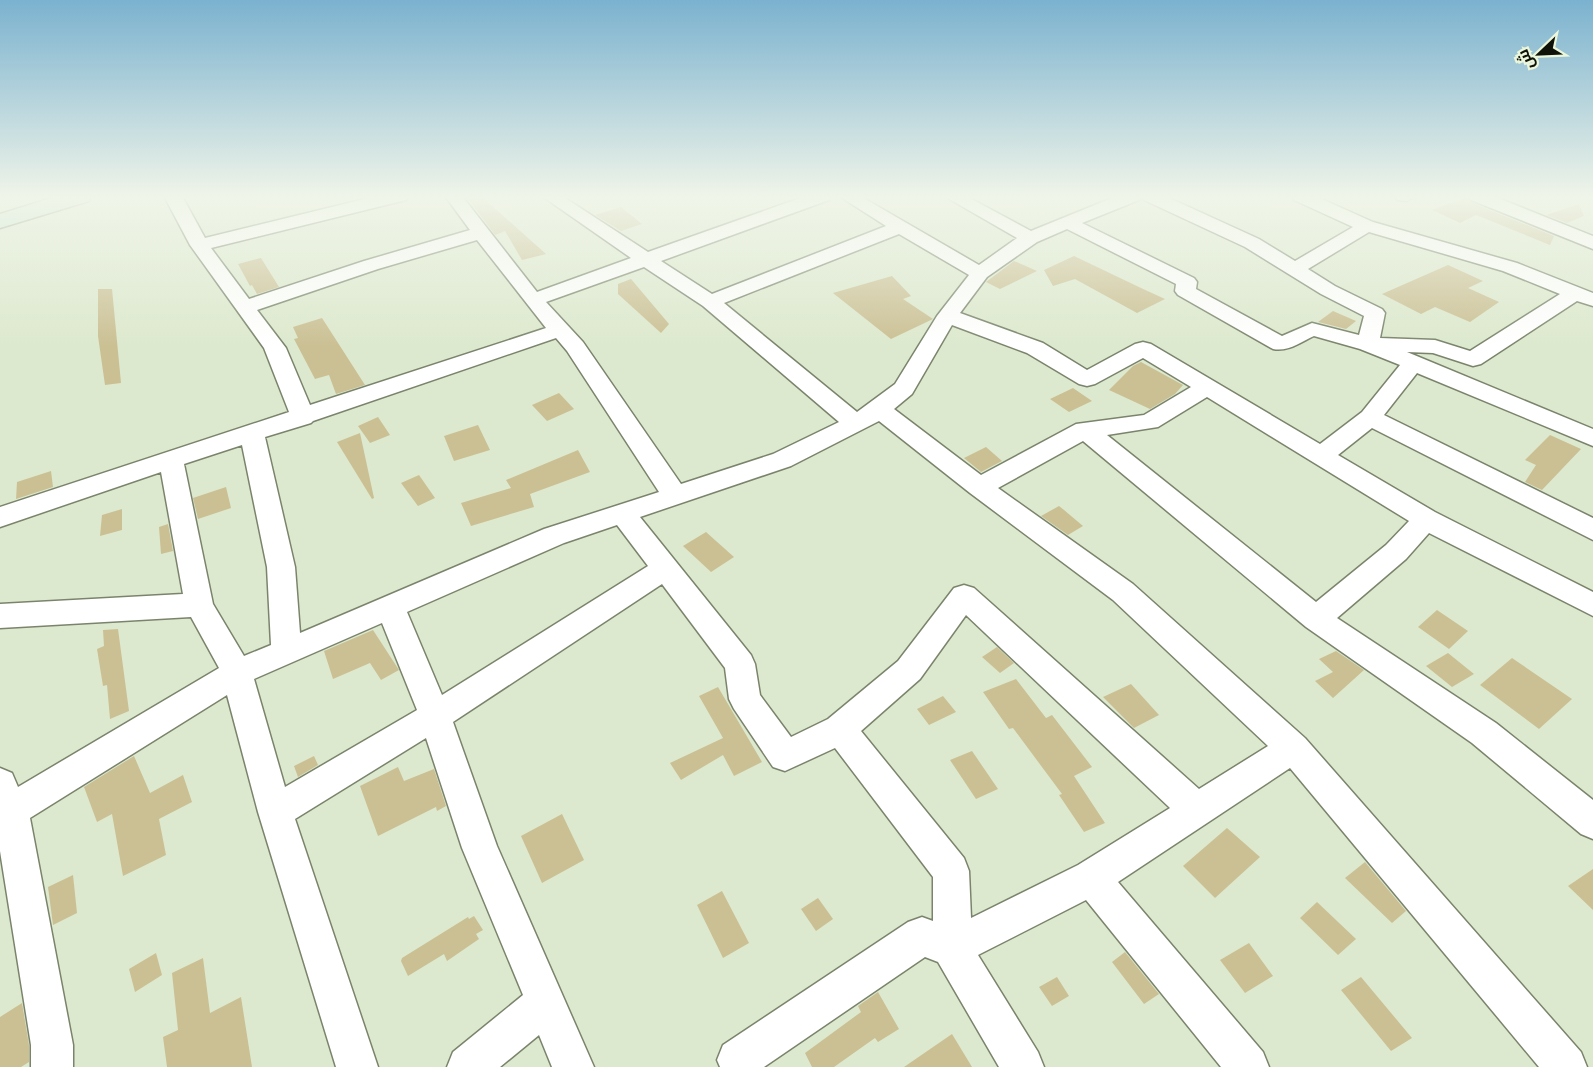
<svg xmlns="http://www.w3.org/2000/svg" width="1593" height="1067" font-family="'Source Sans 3',Cairo,sans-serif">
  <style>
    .building { fill: #cbc094 }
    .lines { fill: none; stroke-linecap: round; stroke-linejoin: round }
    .street-casing { stroke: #7a846c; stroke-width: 3 }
    .secondary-casing { stroke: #7a846c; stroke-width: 3 }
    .street { fill: #fff; fill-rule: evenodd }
    .secondary { fill: #c3e3d3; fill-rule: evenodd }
  </style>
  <rect width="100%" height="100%" fill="#dde9ce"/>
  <g class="building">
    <path d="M466,196h15l65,58 -24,6 -17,-29 -10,4z"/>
    <path d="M1467,197l3,5 84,34 -4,9 -74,-30 -16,8 -28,-13z"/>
    <path d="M1579,204l5,12 -17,7 -21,-8z"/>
    <path d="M621,207l21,17 -21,7 -26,-16z"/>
    <path d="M1074,256l67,32 24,11 -28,14 -62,-34 -22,7 -9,-16z"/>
    <path d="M261,258l18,29 -22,7 -5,-9 -2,1 -12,-22z"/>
    <path d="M1014,261l23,10 -37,18 -14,-7z"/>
    <path d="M1448,265l35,16 -15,7 31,14 -29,20 -35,-15 -14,7 -39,-20z"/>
    <path d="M892,276l19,20 -8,3 30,20 -42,20 -58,-46z"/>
    <path d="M631,279l38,45 -8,9 -43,-39v-10z"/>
    <path d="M98,289h14l9,94 -16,2 -7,-49z"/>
    <path d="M1333,311l23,10 -10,8 -28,-7z"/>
    <path d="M322,318l43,67 -29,9 -7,-19 -14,4 -21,-40 4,-1 -5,-11z"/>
    <path d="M1141,362l42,23 -8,9 -25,15 -41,-19 24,-24z"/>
    <path d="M1073,388l19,13 -23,11 -19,-13z"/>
    <path d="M559,393l15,16 -27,12 -15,-16z"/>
    <path d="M378,417l12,18 -20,8 -12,-17z"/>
    <path d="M478,425l12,25 -36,11 -10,-25z"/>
    <path d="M360,433l14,65 -2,1 -35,-57z"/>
    <path d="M1550,435l31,14 -39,41 -17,-8 11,-17 -11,-5z"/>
    <path d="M986,447l16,14 -21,11 -17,-14z"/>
    <path d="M578,450l12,22 -60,22 4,13 -63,19 -10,-23 50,-15 -5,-8z"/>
    <path d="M51,471l2,16 -37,12 1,-17z"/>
    <path d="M419,475l16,23 -17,8 -17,-23z"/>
    <path d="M226,487l5,21 -33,11 -5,-21z"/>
    <path d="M1059,506l5,4 19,16 -15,9 -27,-19z"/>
    <path d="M122,509v21l-22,6 2,-21z"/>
    <path d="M168,524l5,27 -12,3 -2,-27z"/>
    <path d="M706,532l28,25 -23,15 -28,-26z"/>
    <path d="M1437,610l31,21 -19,18 -31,-22z"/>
    <path d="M118,629l11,82 -19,8 -3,-34 -4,1 -6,-37 7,-3 -1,-16z"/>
    <path d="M373,630l26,40 -18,10 -11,-17 -37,16 -9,-28z"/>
    <path d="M997,647l17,16 -14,10 -18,-16z"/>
    <path d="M1336,651l28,19 -31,28 -18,-17 18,-9 -14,-13z"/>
    <path d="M1448,653l26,21 -22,13 -26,-21z"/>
    <path d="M1512,658l60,41 -33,30 -59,-44z"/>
    <path d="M1016,679l30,39 6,-3 40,52 -18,9 31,47 -21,9 -25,-37 3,-1 -49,-66 -4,1 -26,-37z"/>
    <path d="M1131,684l28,31 -25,13 -31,-31z"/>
    <path d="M718,687l44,75 -28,14 -11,-21 -42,25 -11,-17 53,-25 -24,-42z"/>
    <path d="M943,696l13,16 -27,13 -12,-16z"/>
    <path d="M972,751l26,38 -22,10 -26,-39z"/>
    <path d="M134,756l16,37 33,-18 9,27 -33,17 7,36 -43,21 -11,-62 -15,8 -13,-35z"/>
    <path d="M314,756l4,9 -20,12 -4,-11z"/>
    <path d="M398,767l6,14 30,-12 12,37 -9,5 -1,-4 -58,29 -18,-50z"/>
    <path d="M562,814l22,46 -42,23 -21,-47z"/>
    <path d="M1227,828l33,29 -45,41 -32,-32z"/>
    <path d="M1365,862l41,49 -14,12 -47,-45z"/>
    <path d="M1593,869v41l-25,-24z"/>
    <path d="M73,875l4,38 -24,12 -5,-38z"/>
    <path d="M722,891l27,52 -26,15 -26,-53z"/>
    <path d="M818,898l15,21 -17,12 -15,-22z"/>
    <path d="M1317,902l39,37 -18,16 -38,-37z"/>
    <path d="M474,916l9,14 -7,4 3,5 -32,22 -3,-7 -36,22 -7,-15 1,-3 66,-41 1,2z"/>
    <path d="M1249,943l24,33 -28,17 -25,-33z"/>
    <path d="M1125,952l34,42 -15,10 -32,-42z"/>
    <path d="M156,953l6,22 -27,17 -6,-23z"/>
    <path d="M203,958l7,55 31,-16 11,70h-85l-4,-30 15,-7 -6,-57z"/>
    <path d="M1057,977l12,19 -17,10 -13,-19z"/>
    <path d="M1361,977l51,61 -21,13 -50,-61z"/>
    <path d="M878,992l21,37 -21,13 -3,-4 -41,29h-22l-7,-14 56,-41 -3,-6z"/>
    <path d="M22,1003l7,42v17l-8,5h-21v-50z"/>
    <path d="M952,1034l20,33h-68z"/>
  </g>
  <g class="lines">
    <g class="street-casing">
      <g id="street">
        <path d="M164,196h18l23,42 172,-42h31l-2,4 -195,48 38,51 115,-38 106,-31 -25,-34h17l75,96 94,-34 -89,-62h20l86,56 158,-56h25l-2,4 -168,61 51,33 174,-68 -47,-30h21l119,69 38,-27 -73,-42h22l65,35 86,-35h24l-2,4 -57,23 112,55 3,4 -1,7 86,47 30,-13 47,12 5,-19 -43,-22 -76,-47 -101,-47 -2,-4h23l94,43 36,22 58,-34 -59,-27 -2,-4h23l58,26 144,41 76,30v13l-16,-5 -96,63 -8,2 -40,-13 -26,-1 186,77v17l-176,-73 -33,42 209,103v22l-221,-112 -34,27 97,57 158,80v24l-164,-83 -23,26 -69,59 159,105 97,77v39l-12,-5 -109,-91 -166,-116 -223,-186 -85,47 135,96 172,154 276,314 6,15h-48l-249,-299 -172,114 145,170 6,15h-48l-135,-167 -108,55 60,97 6,15h-45l-61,-105 -13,-5 -161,110h-44l-3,-7 6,-15 185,-123 14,-5 11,4v-44l-98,-129 -50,23 -12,-4 -39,-58 -5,-10 -4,-31 -63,-84 -209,138 44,124 97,221h-42l-13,-32 -39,32h-53l6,-15 70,-57 -61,-147 -36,-110 -131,81 83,248h-42l-78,-255 -31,-117 -197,123 43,227v22h-42v-22l-31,-194v-83l12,5 6,14 201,-119 -28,-51 -191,11v-24l183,-10 -22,-122 -161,55v-20l289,-95 -25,-64 -74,-103zM1067,229l109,55 -1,7 3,4 95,54c15,3 28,-7 41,-13l46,13 40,16 -38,47 -42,32 -169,-100 -8,-2 -8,2 -48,26 -44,-27 -83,-30 27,-36 50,-35zM1369,232l134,39 57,23 -90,57 -35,-11 -55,-2 5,-25 -3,-4 -47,-23 -27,-17zM899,234l70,41 -32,41 -42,68 -38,28 -133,-109zM477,240l69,88 -236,77 -24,-57 -29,-38 121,-41zM644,267l59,39 136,116 -66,32 -92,30 -98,-142 -37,-40zM952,325l75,28 52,31 8,2 8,-2 48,-26 48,29 -47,28 -68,9 -95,51 -87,-66 18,-15zM556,338l11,13 92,141 -115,37 -244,104 -5,-66 -30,-130 46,-14 2,-2zM1207,397l202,124 -23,24 -70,57 -209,-167 51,-8zM879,421l91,72 143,107 155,146 -69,43 -225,-201 -10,-3 -10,3 -56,73 -70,58 -37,18 -31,-42 -5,-31 -4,-9 -111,-138 151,-51zM242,445l25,122 4,78 -27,11 -31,-52 -29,-140zM617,525l31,41 -206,129 -35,-83 157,-69zM966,615l204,193 -92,57 -107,53 -2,-47 -5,-13 -103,-127 59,-52zM382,623l35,87 -132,77 -31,-108z"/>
        <path d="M1395,196h20l-8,5 -10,-1z"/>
        <path d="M1469,196h24l100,40v13l-122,-49z"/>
      </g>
    </g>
    <g class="secondary-casing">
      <path id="secondary" d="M58,196h33l-2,5 -89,27v-14z"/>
    </g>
    <use href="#street" class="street"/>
    <use href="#secondary" class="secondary"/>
  </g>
  <linearGradient id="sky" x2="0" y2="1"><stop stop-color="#7bb2cf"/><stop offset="0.57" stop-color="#f0f5e9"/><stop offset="1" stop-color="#f0f5e9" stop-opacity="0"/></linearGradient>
  <rect width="1593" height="346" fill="url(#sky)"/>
  <g transform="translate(1539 54) rotate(247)" stroke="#ebf6db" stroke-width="4.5" paint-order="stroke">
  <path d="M0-4.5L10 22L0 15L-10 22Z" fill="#0e1209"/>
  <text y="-9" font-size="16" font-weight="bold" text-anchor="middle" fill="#0e1209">ش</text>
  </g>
</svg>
